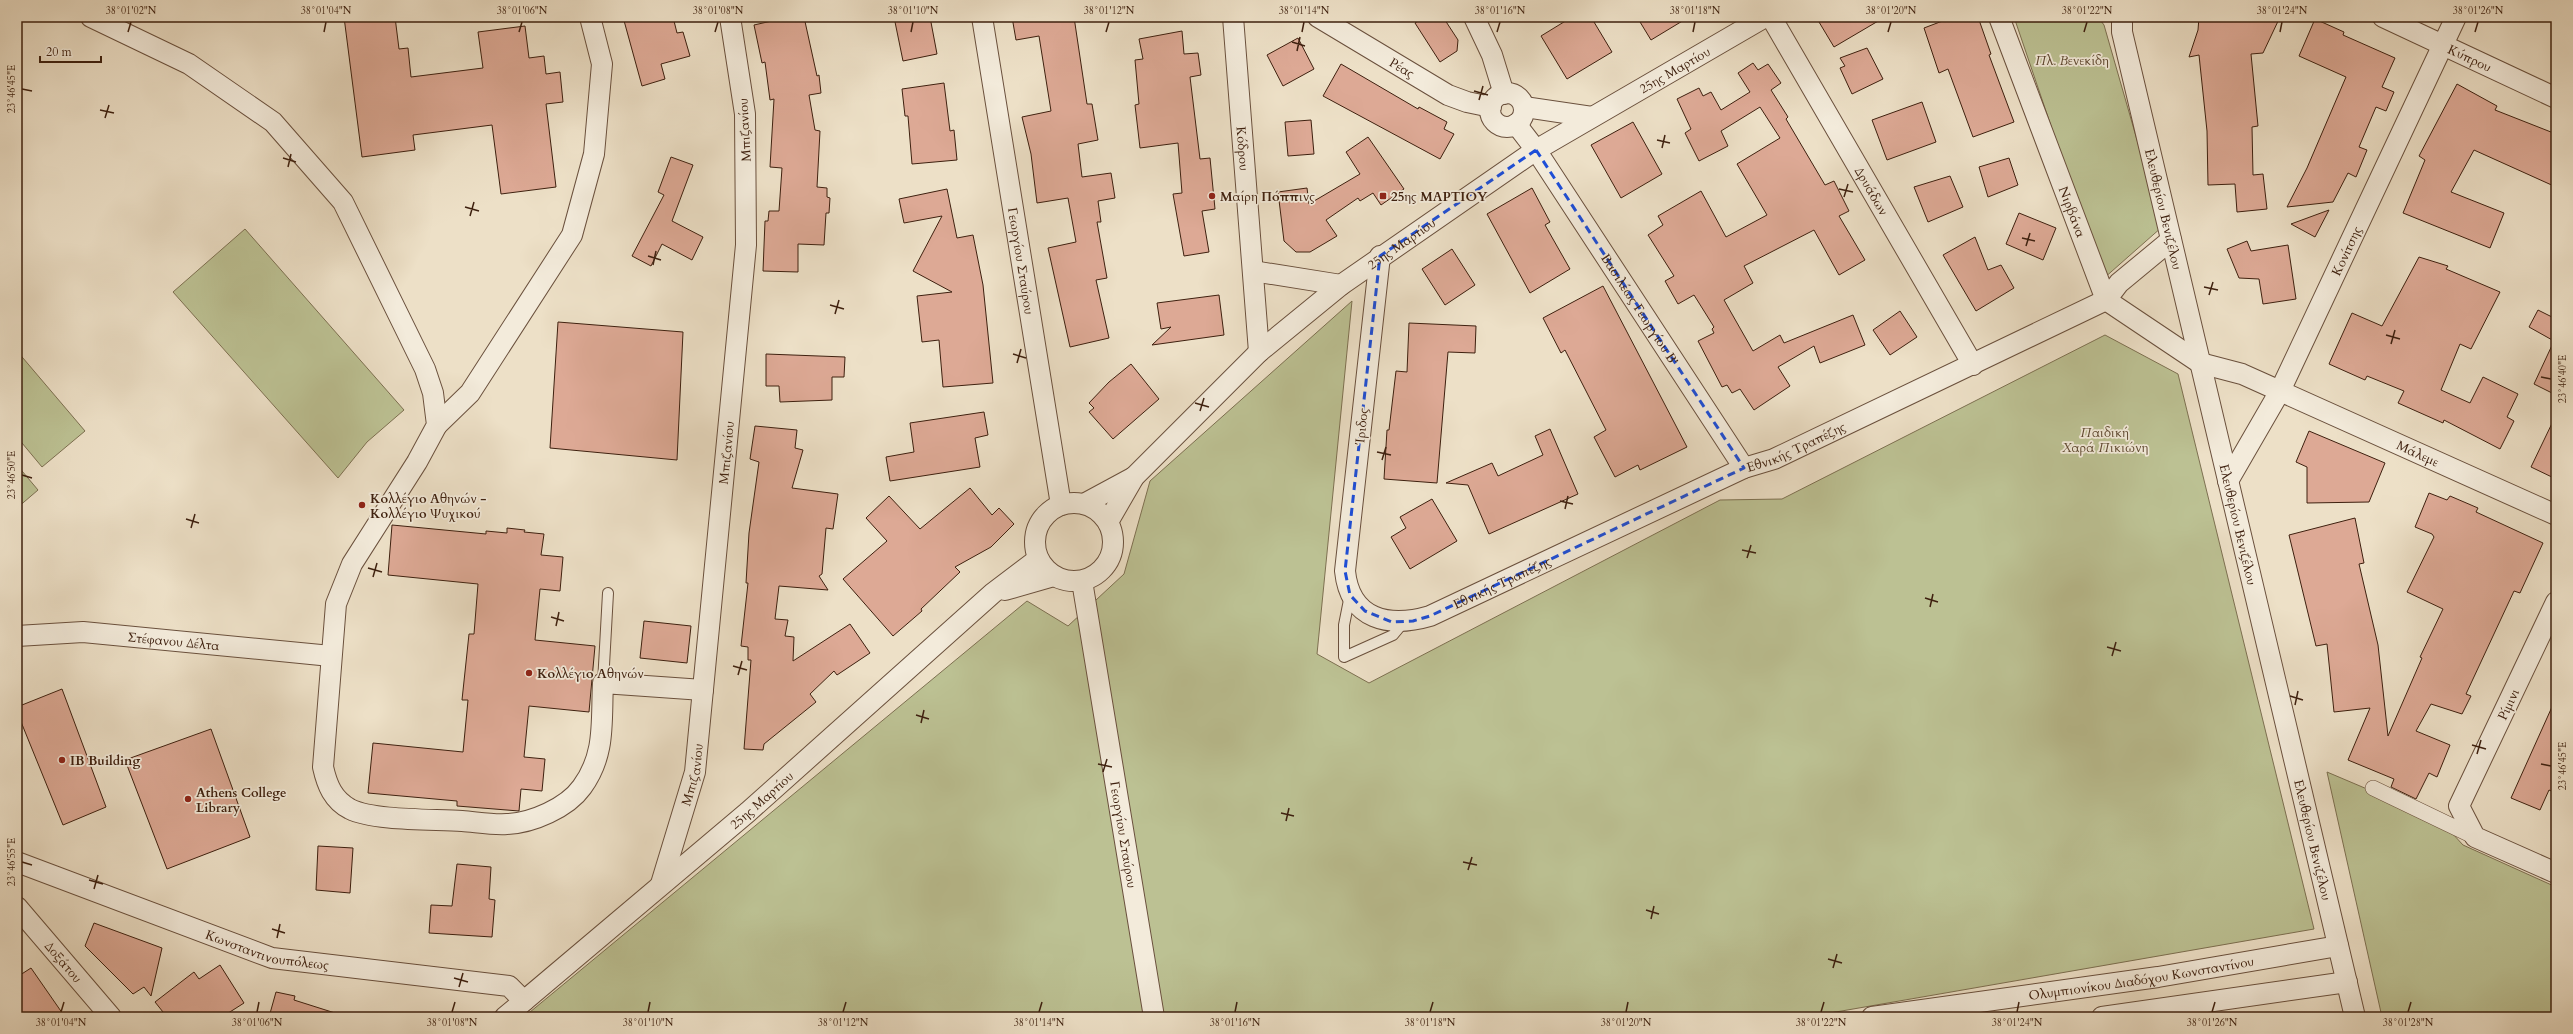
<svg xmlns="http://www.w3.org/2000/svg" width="2573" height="1034" font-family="Cardo,serif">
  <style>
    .green { fill: #bcc193; stroke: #7d7051 }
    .building { fill: #dda995; stroke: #3e200f }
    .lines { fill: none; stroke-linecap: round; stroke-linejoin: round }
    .service-casing { stroke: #6a503d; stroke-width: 12 }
    .pedestrian-casing { stroke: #6a503d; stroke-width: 16 }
    .minor-casing { stroke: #6a503d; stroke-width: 22 }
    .service { stroke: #f3ebdb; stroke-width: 10 }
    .pedestrian { stroke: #f3ebdb; stroke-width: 15 }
    .minor { stroke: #f3ebdb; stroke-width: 20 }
    .marked { fill: none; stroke: #1d4ed8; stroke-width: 3; stroke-dasharray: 8 5; stroke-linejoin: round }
    .ticks { fill: none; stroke: #3e200f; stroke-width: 1.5 }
    .poi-dot { fill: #8f2418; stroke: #f3ebdb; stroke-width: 1.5 }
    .labels { text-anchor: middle; stroke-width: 3.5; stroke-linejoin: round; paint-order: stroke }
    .street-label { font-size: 13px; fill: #3e200f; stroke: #f3ebdb }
    .park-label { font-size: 13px; font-style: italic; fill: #5e4830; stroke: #f3ebdb }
    .poi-label { font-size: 13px; font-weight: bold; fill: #3e200f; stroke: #f3ebdb; text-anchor: start }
    .neatline { fill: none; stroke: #3e200f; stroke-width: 1.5 }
    .ticks-label { font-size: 10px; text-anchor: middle; fill: #3e200f }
  </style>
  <rect width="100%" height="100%" fill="#ede0c7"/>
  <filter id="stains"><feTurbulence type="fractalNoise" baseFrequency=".005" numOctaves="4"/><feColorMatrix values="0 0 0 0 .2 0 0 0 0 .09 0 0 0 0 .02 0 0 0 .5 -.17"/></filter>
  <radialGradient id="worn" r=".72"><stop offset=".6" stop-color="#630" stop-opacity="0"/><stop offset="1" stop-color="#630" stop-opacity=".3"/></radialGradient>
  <g class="green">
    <path d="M2014,17h84l6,8 58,202 -59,52z"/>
    <path d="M245,229l159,181 -37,32 -29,36 -165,-186z"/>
    <path d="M1352,301l-35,353 52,29 351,-183 62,-1 323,-164 73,39 136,555 -507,88h-1283l503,-416 41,25 56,-52 26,-93z"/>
    <path d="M17,351l68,80 -43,36 -25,-30z"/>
    <path d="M17,465l21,25 -21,18z"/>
    <path d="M2327,772l113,48 23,25 93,42v130h-174z"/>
  </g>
  <g class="building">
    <path d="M344,17h51l4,32 9,-1 3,29 72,-9 -5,-36 47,-6 4,32 15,-2 2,18 14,-2 3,30 -17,2 10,83 -55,7 -9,-69 -79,10 2,15 -53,7z"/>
    <path d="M623,17h50l4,16 6,-1 7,24 -29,8 4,15 -23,7z"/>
    <path d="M776,17h28l13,59 2,-1 2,18 -12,2 6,35 5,1 -3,56 10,1v9l3,1 -1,15h-3l-2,32 -26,-1v28l-35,-1 2,-50h3l1,-10h10l3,-43 -12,-1 4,-68 -4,1 -5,-38 -3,1 -8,-38 22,-5z"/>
    <path d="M894,17h36l7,37 -34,7z"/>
    <path d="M1012,17h62l13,87h5l6,36 -20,4 4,33 29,-4 4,25 -17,3 3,21h-4l10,56 -11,2 13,58 -39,9 -22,-99 28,-6 -8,-44 -31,5 -6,-49 -9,-37 29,-6 -12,-75 -23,4z"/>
    <path d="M1424,17h19l15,23 -1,11 -17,11 -25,-39z"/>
    <path d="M1572,17h19l21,35 -45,27 -26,-43z"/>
    <path d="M1637,17h52l-38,23z"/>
    <path d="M1816,17h69l-51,30z"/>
    <path d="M1953,17h25l13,37 -2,1 25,67 -41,15 -25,-68 -9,4 -15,-45z"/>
    <path d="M2199,17h81l-17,36 -12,1 7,72 -6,1 1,48 10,-1 4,35 -30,3 -2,-28 -27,1 -1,-54 -8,-76 -10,2 9,-27z"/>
    <path d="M2315,19l29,13 -1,3 52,23 -13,29 12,5 -8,19 -10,-4 -17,40 8,3 -11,27 -8,-4 -15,29 -46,5 20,-39 39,-91 -47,-21z"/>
    <path d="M1182,31l2,23 14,-1 3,22 -11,2 10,82 10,-1 5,51 -13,2 7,41 -25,4 -11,-62 9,-1 -4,-50 -38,5 -5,-43 4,-1 -4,-44 8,-1 -4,-20z"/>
    <path d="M1298,38l16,31 -31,17 -16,-31z"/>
    <path d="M1867,48l16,31 -31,15 -12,-26 5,-2 -5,-8z"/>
    <path d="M1753,63l5,7 10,-6 13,19 -10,7 17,27 -2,2 39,66 9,-4 15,30 -10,5 26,44 -26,15 -25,-45 -70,36 9,17 -29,17 29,51 27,-16 4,8 69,-28 12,30 -45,18 -6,-17 -36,21 12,19 -36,24 -14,-21 -8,4 -5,-8 -5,2 -24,-46 16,-8 -2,-4 2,-2 -20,-32 -16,9 -13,-23 9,-5 -26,-41 15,-10 -5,-9 43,-25 25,46 41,-22 -30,-51 43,-26 -20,-31 -39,24 7,15 -29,15 -14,-28 6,-4 -14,-30 22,-11 4,8 8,-4 10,18 29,-18 -12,-19z"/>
    <path d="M1341,64l77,45 1,-2 28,15 -3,7 10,5 -14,25 -117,-63z"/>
    <path d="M944,83l6,48 4,-1 3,30 -45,4 -4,-48h-3l-3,-27z"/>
    <path d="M2457,84l40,22 -2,4 61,24v53l-82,-37 -23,42 53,21 -14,35 -87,-35 22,-53 -6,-4z"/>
    <path d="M1922,102l14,40 -49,18 -15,-40z"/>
    <path d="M1311,120l3,34 -26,2 -3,-34z"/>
    <path d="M1633,122l29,52 -41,24 -30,-53z"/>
    <path d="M1368,137l36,52 -23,16 -8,-12 -13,8 -2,-3 -32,22 11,16 -27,16h-14l-12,-11 -6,-49 29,-4 2,16 51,-30 -14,-22z"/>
    <path d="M671,157l22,8 -21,56 31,16 -11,23 -30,-16 -11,22 -19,-10 32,-61 -6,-3z"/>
    <path d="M2009,158l9,27 -30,12 -9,-30z"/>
    <path d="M1950,176l13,31 -35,15 -14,-35z"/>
    <path d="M1532,188l18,34 -5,3 25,44 -40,24 -43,-79z"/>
    <path d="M947,189l10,49 16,-3 10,50 10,98 -50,4 -4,-47 -17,2 -5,-46 35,-4 -39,-21 29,-55 -38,7 -5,-24z"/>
    <path d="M2329,210l-14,27 -24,-13z"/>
    <path d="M2019,213l37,15 -13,32 -37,-16z"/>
    <path d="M1975,237l13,33 13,-5 13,23 -38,23 -33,-56z"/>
    <path d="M2247,241l4,10 37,-6 8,54 -33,5 -4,-25 -20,-1 -12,-29z"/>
    <path d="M1452,249l23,36 -30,20 -23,-36z"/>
    <path d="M2419,257l29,9 -2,3 54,23 -29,57 -11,-5 -19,46 29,13 13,-26 35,17 -11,23 7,4 -14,28 -56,-29 -1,3 -45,-20 6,-12 -37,-15 -2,4 -36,-16 23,-51 30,13z"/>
    <path d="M1603,286l84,161 -47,23 -2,-5 -23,12 -21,-40 12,-7 -41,-80 -4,3 -18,-35z"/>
    <path d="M1219,295l5,40 -72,10 19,-18 -10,2 -4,-26z"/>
    <path d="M2538,310l18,9v76l-22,-11 20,-43 -25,-14z"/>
    <path d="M1900,311l17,26 -27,18 -17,-25z"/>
    <path d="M558,322l125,10 -6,128 -127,-12z"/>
    <path d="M1409,323l67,3 -1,27 -27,-1 -11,131 -53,-4 3,-49h2l7,-59 11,1z"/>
    <path d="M766,354l79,3 -1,20h-12v23l-52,2 -1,-16h-13z"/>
    <path d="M1131,364l28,35 -46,40 -24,-27 5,-4 -5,-5 20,-21z"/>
    <path d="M984,412l4,23 -13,3 5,29 -90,14 -4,-24 28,-5 -4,-29z"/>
    <path d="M2556,415v64l-25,-12z"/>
    <path d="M755,426l42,4 -2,18 8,2 -11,38 46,6 -5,35 -7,-1 -4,46 -3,2 9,14 -49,-4 -4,33 13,1 -3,16 9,1 -1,24 57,-37 20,29 -33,22 -3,-4 -24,23 6,8 -52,42 -1,6 -19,-1 7,-89h-3v-13l-7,-1 7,-63h-2l3,-50 10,-71 -9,-3z"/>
    <path d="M1550,429l28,65 -89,40 -21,-49 -22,-2 46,-20 6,13 45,-21 -8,-19z"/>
    <path d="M2309,431l76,32 -16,39 -62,1v-36l-11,-5z"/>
    <path d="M970,488l22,27 7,-7 15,16 -23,23 -36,20 5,5 -39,37 1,2 -29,25 -50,-57 44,-38 -21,-23 23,-22 31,33z"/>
    <path d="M2429,493l18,7 3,-4 28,12 -2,4 67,31 -23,50 -6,-2 -48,103 5,2 -9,18 -31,-10 -15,27 34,14 -13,32 -8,-4 -13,26 -25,-12 3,-8 -46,-19 22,-52 -36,4 -7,-68 -11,2 -27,-111 66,-17 9,45 -5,1 19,81 10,91 34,-78 -2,-1 23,-48 -36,-17 27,-55 -2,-3 -17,-7z"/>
    <path d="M1432,499l25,42 -47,28 -19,-32 15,-9 -6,-11z"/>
    <path d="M392,525l94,9v-3l21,2v-5l18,2 -1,2 20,2 -3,21 22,2 -3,34 -20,-2 -5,51 60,6 -6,66 -60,-6 -5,51 21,2 -3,32 -21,-2 -2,22 -62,-5v-5l-89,-8 5,-50 90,9 5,-52h-6l7,-66h5l4,-50 -90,-9z"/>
    <path d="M644,621l47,5 -4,37 -47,-5z"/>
    <path d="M62,689l44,118 -43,18 -46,-113v-5z"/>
    <path d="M2556,698v95l-7,-3 -9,20 -29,-12z"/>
    <path d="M211,729l39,108 -83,32 -42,-109z"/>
    <path d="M318,846l35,2 -3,45 -34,-3z"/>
    <path d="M457,864l34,3 -2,32 6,1 -3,37 -63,-4 2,-28 21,1z"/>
    <path d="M94,923l68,25 -11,48 -7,-9 -11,7 -48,-48z"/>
    <path d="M220,965l24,38 -22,14h-55l-12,-15 39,-30 5,7z"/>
    <path d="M31,968l34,49h-48v-40z"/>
    <path d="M276,992l19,4 -1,4 41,13v4h-66z"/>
  </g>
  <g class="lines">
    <g class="service-casing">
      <g id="service">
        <path d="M1350,595l-6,30v32l49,-22 10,-12"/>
        <path d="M603,683l5,-90"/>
      </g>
    </g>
    <g class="pedestrian-casing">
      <path id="pedestrian" d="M2373,788l102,49"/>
    </g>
    <g class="minor-casing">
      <g id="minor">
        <path d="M91,17l98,47 84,58 70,80 82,167 8,24 4,32 -20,37 -65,102 -16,40 -13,163c4,18 10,33 27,42 24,12 83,10 112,12 14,1 30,4 45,3 25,-1 60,-16 75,-37 24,-33 19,-65 21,-104l100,7"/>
        <path id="s1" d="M982,17l79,488"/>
        <path id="s2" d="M1233,17l26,335"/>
        <path id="s3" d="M1318,17l130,78 19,7 24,5"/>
        <path d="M1474,17l18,38 12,39"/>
        <path id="s4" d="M1771,17l202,348"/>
        <path id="s5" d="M1999,17l107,283 94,63 42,11 314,141"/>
        <path id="s6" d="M2122,17v15l233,985"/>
        <path id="s7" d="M2383,17l173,81"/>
        <circle cx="1507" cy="110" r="17"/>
        <path d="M1524,107l68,10"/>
        <path id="s8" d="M1516,124l20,26 208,318"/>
        <path id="s9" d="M1380,256l-35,315c5,49 44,57 85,45l314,-148 30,-9 332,-159 13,-17 52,-43"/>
        <path d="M1253,271l88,14"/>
        <path d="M437,425l33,-32 102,-158 22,-81 8,-90 -12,-47"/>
        <path id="s10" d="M2228,481l52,-90 176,-374"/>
        <circle cx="1074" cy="542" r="39"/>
        <path d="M1084,504l50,-27"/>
        <path id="s11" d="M1108,522l26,-45 125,-125 82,-67 195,-135 229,-133"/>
        <path id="s12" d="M1082,581l72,436"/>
        <path d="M1005,590l49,-14"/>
        <path d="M2556,602l-97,204 16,31 81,36"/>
        <path id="s13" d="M17,636l66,-4 248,24"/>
        <path id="s14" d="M17,862l255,96 237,28 15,15"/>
        <path id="s15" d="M661,884l34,-112 51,-527 -1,-131 -15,-97"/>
        <path id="s16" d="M17,907l94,110"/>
        <path id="s17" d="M505,1017l243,-205 245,-219 45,-34"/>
        <path id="s18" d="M1872,1017l286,-40 180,-31"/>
        <path d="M2102,1017l245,-35"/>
      </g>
    </g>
    <use href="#service" class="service"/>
    <use href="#pedestrian" class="pedestrian"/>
    <use href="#minor" class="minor"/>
  </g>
  <path class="marked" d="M1536,150l208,318 -314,148 -17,5 -21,1 -27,-11 -15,-16 -5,-24 35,-315z"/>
  <path class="ticks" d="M128,32l3,-10M324,32l2,-10M519,32l3,-10M715,32l3,-10M911,32l2,-10M1106,32l3,-10M1302,32l2,-10M1497,32l3,-10M1693,32l2,-10M1888,32l3,-10M2084,32l3,-10M2280,32l2,-10M2475,32l3,-10M1292,42l13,4M1297,51l3,-14M22,89l10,2M1474,91l14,4M1479,100l4,-14M100,110l14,3M105,118l4,-13M1657,140l13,3M1662,148l3,-13M283,158l13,4M288,167l3,-13M1839,189l14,3M1844,197l4,-13M465,207l14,4M470,216l4,-14M2022,238l13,3M2026,246l4,-13M648,256l13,4M653,265l3,-14M2204,287l14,3M2209,295l4,-13M830,305l14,4M835,314l4,-14M2386,335l14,4M2391,344l4,-14M1013,354l13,4M1017,363l4,-14M2541,377l10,2M1195,403l14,4M1200,411l4,-13M1377,452l14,3M1382,460l4,-13M22,475l10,3M1560,501l13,3M1565,509l3,-13M186,519l13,4M191,528l4,-14M1742,550l14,3M1747,558l4,-13M368,568l14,4M373,577l4,-14M1925,598l13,4M1930,607l3,-13M551,617l13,4M556,626l3,-14M2107,647l14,4M2112,656l4,-14M733,666l14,4M738,675l4,-14M2290,696l13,4M2295,705l3,-14M916,715l13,4M921,723l3,-13M2472,745l14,4M2477,754l4,-14M1098,764l14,3M2541,764l10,2M1103,772l4,-13M1281,813l13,3M1286,821l3,-13M22,862l10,3M1463,862l14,3M1468,870l4,-13M89,880l14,4M94,889l4,-14M1646,910l13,4M1651,919l3,-13M272,929l13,4M277,938l3,-14M1828,959l14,4M1833,968l4,-14M454,978l14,4M459,987l4,-14M61,1012l3,-10M257,1012l2,-10M452,1012l3,-10M648,1012l2,-10M843,1012l3,-10M1039,1012l3,-10M1235,1012l2,-10M1430,1012l3,-10M1626,1012l2,-10M1821,1012l3,-10M2017,1012l2,-10M2212,1012l3,-10M2408,1012l3,-10"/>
  <g class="poi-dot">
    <circle cx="1212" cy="196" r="4"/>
    <rect x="1379" y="192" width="8" height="8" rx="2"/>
    <circle cx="362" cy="505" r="4"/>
    <circle cx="529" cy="673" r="4"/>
    <circle cx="62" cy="760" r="4"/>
    <circle cx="188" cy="799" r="4"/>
  </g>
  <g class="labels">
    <g class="street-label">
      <text dy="5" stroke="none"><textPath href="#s7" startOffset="96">Κύπρου</textPath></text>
      <text dy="5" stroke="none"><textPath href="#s3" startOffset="98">Ρέας</textPath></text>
      <text dy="5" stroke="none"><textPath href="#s11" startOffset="732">25ης Μαρτίου</textPath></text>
      <text transform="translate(744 130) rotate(-93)" y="5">Μπιζανίου</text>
      <text dy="5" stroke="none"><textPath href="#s2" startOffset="132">Κόδρου</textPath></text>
      <text dy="5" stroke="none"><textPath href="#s4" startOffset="201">Δρυάδων</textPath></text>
      <text dy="5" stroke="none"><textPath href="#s6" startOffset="197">Ελευθερίου Βενιζέλου</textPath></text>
      <text dy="5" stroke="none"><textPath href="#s5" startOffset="208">Νιρβάνα</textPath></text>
      <text dy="5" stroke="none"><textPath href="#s11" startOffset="408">25ης Μαρτίου</textPath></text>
      <text dy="5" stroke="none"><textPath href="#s10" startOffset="259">Κονίτσης</textPath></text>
      <text dy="5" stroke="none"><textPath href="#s1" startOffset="247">Γεωργίου Σταύρου</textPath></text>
      <text dy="5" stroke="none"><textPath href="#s8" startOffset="223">Βασιλέως Γεωργίου Β'</textPath></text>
      <text transform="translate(1361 426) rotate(-84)" y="5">Ίριδος</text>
      <text dy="5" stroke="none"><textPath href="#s9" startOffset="834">Εθνικής Τραπέζης</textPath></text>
      <text dy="5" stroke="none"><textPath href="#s15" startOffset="438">Μπιζανίου</textPath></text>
      <text dy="5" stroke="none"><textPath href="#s5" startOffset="652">Μάλεμε</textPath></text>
      <text dy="5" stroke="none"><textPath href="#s6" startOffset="521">Ελευθερίου Βενιζέλου</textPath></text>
      <text dy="5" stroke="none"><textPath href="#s9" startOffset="510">Εθνικής Τραπέζης</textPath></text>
      <text dy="5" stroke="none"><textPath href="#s13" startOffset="157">Στέφανου Δέλτα</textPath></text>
      <text transform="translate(2508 704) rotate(-65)" y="5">Ρίμινι</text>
      <text dy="5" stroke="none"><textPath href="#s15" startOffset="114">Μπιζανίου</textPath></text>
      <text dy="5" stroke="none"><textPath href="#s17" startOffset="336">25ης Μαρτίου</textPath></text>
      <text dy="5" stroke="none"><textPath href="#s12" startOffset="257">Γεωργίου Σταύρου</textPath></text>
      <text dy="5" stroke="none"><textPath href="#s6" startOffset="845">Ελευθερίου Βενιζέλου</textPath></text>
      <text dy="5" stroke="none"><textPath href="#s14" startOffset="266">Κωνσταντινουπόλεως</textPath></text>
      <text dy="5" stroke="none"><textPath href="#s16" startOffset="72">Δοξάτου</textPath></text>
      <text dy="5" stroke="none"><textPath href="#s18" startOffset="272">Ολυμπιονίκου Διαδόχου Κωνσταντίνου</textPath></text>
    </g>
    <g class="park-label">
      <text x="2072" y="65">Πλ. Βενεκίδη</text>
      <text x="2105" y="437">Παιδική<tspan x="2105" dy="15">Χαρά Πικιώνη</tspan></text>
    </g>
    <g class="poi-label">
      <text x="1220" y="201">Μαίρη Πόππινς</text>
      <text x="1391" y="201">25ης ΜΑΡΤΙΟΥ</text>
      <text x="370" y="503">Κολλέγιο Αθηνών -<tspan x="370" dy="15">Κολλέγιο Ψυχικού</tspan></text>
      <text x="537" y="678">Κολλέγιο Αθηνών</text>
      <text x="70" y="765">IB Building</text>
      <text x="196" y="797">Athens College<tspan x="196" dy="15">Library</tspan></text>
    </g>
  </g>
  <rect width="2573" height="1034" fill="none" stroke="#ede0c7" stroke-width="44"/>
  <path d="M40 56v6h61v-6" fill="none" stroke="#3e200f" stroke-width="2"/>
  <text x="46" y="56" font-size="12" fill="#3e200f" stroke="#f3ebdb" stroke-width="3" paint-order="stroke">20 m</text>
  <rect x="22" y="22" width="2529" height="990" class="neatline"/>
  <g class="ticks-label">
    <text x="131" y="14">38°01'02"N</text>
    <text x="326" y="14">38°01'04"N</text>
    <text x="522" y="14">38°01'06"N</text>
    <text x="718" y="14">38°01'08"N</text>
    <text x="913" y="14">38°01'10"N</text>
    <text x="1109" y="14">38°01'12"N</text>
    <text x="1304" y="14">38°01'14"N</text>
    <text x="1500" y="14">38°01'16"N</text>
    <text x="1695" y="14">38°01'18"N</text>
    <text x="1891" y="14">38°01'20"N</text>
    <text x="2087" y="14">38°01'22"N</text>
    <text x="2282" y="14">38°01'24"N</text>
    <text x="2478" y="14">38°01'26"N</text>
    <text transform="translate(11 89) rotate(-90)" y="4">23°46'45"E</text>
    <text transform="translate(2562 379) rotate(-90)" y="4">23°46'40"E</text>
    <text transform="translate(11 475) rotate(-90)" y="4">23°46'50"E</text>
    <text transform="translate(2562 766) rotate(-90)" y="4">23°46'45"E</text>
    <text transform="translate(11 862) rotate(-90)" y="4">23°46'55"E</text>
    <text x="61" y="1026">38°01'04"N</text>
    <text x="257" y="1026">38°01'06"N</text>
    <text x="452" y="1026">38°01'08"N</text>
    <text x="648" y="1026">38°01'10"N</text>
    <text x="843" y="1026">38°01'12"N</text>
    <text x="1039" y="1026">38°01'14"N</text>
    <text x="1235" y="1026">38°01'16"N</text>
    <text x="1430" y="1026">38°01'18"N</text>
    <text x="1626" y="1026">38°01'20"N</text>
    <text x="1821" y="1026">38°01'22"N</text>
    <text x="2017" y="1026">38°01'24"N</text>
    <text x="2212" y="1026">38°01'26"N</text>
    <text x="2408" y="1026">38°01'28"N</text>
  </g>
  <rect width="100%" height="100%" filter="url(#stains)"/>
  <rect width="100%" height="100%" fill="url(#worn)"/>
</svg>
